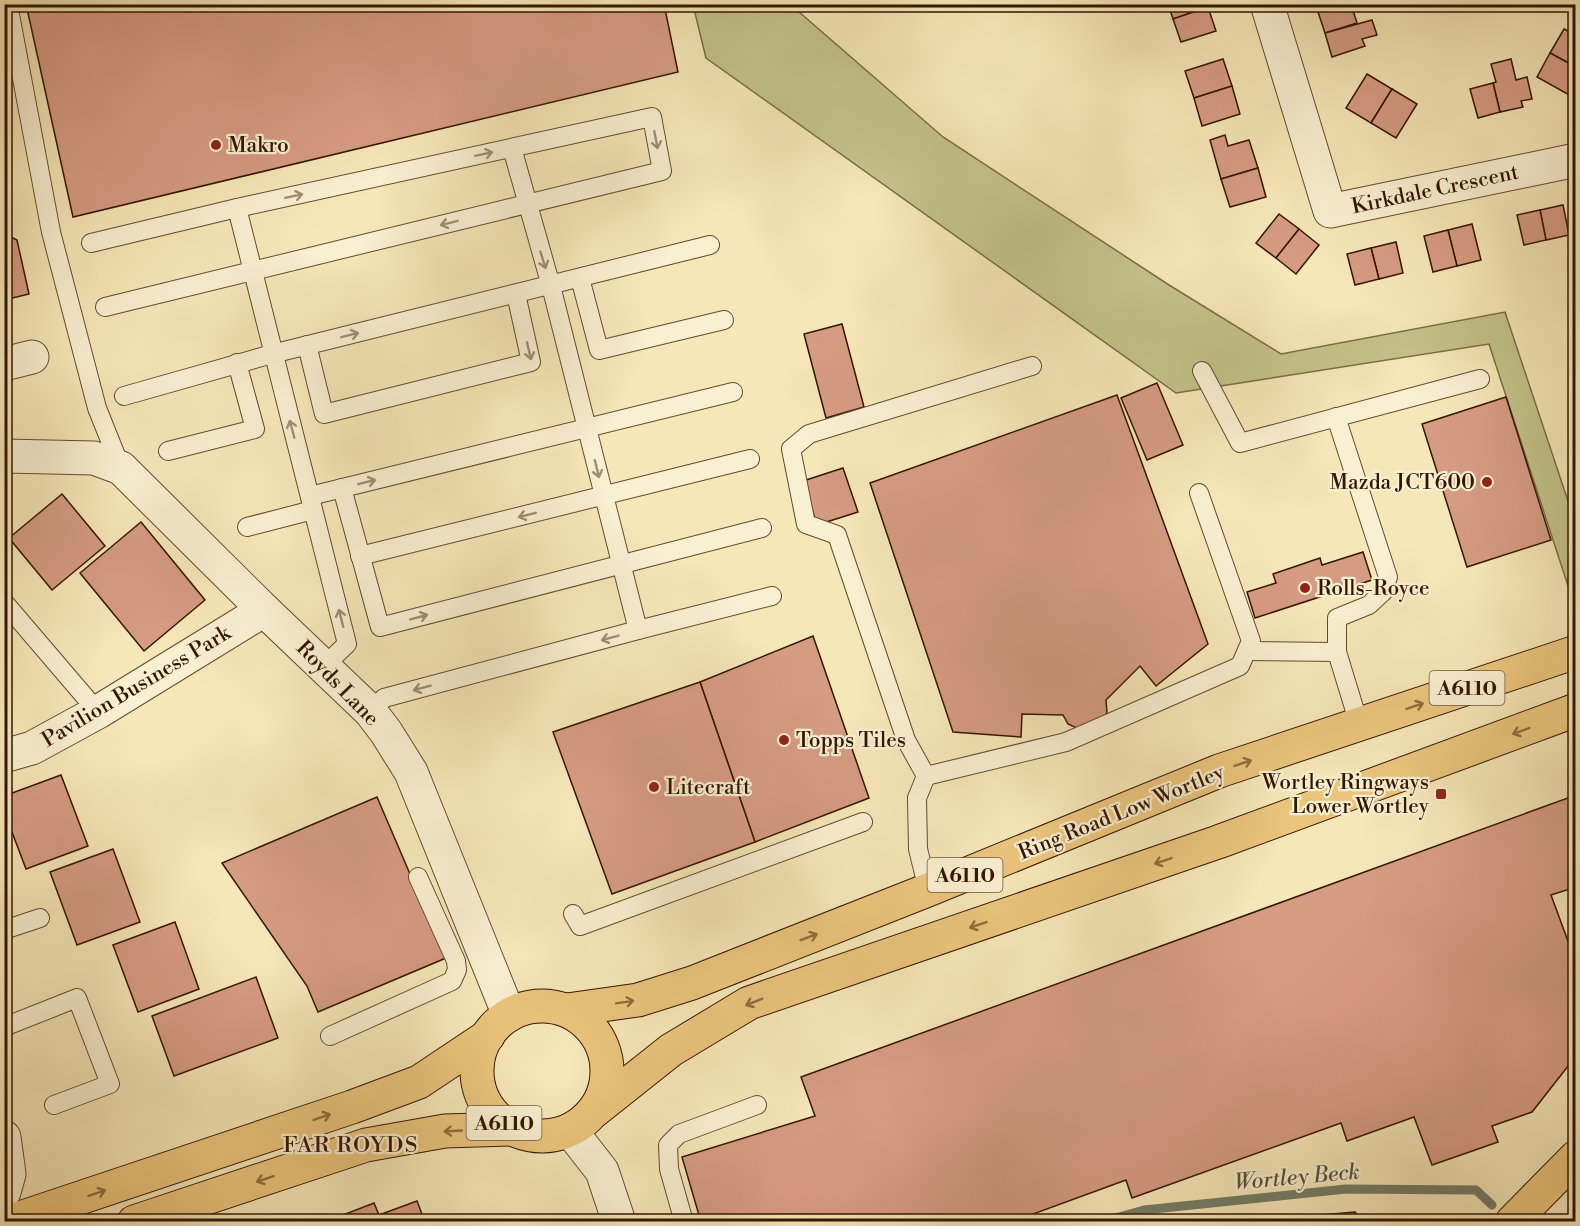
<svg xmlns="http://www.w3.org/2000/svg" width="1580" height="1226" font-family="'Libre Bodoni',serif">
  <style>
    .green { fill: #c3c38a; stroke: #7b6c45; stroke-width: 1.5 }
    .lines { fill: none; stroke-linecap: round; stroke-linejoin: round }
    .stream { stroke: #737c67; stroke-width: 9 }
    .building { fill: #d69b83; stroke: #331600; stroke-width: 1.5 }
    .lane-casing { stroke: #644a2e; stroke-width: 20 }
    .street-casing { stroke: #644a2e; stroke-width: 35 }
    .primary-casing { stroke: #331600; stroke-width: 35 }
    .highway-casing { stroke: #331600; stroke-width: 35 }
    .path { stroke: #331600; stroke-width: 4; stroke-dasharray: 1.5 3; stroke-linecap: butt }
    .lane { stroke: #f9efd1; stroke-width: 18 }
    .street { stroke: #f9efd1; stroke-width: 33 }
    .primary { stroke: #ebc47c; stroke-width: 33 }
    .highway { stroke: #ebc47c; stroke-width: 33 }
    .oneway { stroke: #a08d73 }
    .oneway2 { stroke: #8f6d3e }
    .poi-dot { fill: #8f2418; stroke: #f9efd1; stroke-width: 2 }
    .labels { text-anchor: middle; stroke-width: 4.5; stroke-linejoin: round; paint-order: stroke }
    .shield { fill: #f9efd1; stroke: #6e573f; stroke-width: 1.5 }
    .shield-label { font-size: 20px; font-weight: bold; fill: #331600 }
    .poi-label { font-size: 21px; fill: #331600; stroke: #f9efd1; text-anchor: start }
    .street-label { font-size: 21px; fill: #331600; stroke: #f9efd1 }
    .neighbourhood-label { font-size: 22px; letter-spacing: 1.5px; fill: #331600; stroke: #f9efd1 }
    .water-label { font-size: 22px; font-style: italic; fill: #58523c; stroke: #f9efd1 }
  </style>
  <rect width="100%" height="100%" fill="#f6e7b8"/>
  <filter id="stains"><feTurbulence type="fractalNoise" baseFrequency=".00333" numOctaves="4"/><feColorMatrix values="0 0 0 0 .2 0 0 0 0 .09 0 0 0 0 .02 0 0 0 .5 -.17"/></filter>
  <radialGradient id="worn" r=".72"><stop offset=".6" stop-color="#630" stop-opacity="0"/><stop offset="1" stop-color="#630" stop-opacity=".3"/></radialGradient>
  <path class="green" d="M693,5h98l152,132 226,148 112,69 224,-42 70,210v78l-2,1 -84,-257 -313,49 -470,-335z"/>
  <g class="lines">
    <path class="stream" d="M1101,1222l43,-12 202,-21 130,1 16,15"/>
  </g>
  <g class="building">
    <path d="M26,4h638l14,68 -605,145z"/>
    <path d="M1168,4h39l1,3 -35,12z"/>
    <path d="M1331,4h20l6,19 -32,10 -8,-24z"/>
    <path d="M1208,7l8,24 -35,11 -8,-23z"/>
    <path d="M1372,20l5,15 -15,4 3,7 -33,11 -7,-24z"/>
    <path d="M1564,29l12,6v32l-26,-14z"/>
    <path d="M1550,53l26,14v21l-5,8 -34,-19z"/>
    <path d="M1223,59l9,27 -38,12 -9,-27z"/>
    <path d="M1511,59l5,21 11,-3 5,22 -11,2 2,6 -23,5 -7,-29 3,-1 -5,-18z"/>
    <path d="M1367,74l25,15 -21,34 -25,-15z"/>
    <path d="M1493,83l7,29 -22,6 -8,-29z"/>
    <path d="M1232,86l8,28 -38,12 -8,-28z"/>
    <path d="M1392,89l25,15 -21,34 -25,-15z"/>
    <path d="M1225,135l3,11 21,-6 9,28 -37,11 -11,-39z"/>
    <path d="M1258,168l8,29 -36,10 -9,-28z"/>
    <path d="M1563,205l6,30 -23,5 -6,-30z"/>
    <path d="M1540,210l6,30 -22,5 -7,-30z"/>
    <path d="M1279,214l20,15 -23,29 -20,-15z"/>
    <path d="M1472,224l9,36 -24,6 -9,-36z"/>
    <path d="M1299,229l20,16 -23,29 -20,-16z"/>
    <path d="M1448,230l9,36 -24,6 -9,-36z"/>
    <path d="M7,235l10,5 12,54 -25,6v-64z"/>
    <path d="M1396,242l7,31 -24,6 -8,-31z"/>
    <path d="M1371,248l8,31 -24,6 -8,-31z"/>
    <path d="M842,324l22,83 -38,11 -22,-84z"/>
    <path d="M1157,383l26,62 -36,15 -26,-62z"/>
    <path d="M1117,395l91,249 -52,42 -16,-20 -34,34 1,13 -9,9 -17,8 -13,-6 -5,-9 -41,-1 -1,23 -68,-5 -83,-249z"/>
    <path d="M1506,397l45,143 -84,27 -45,-143z"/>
    <path d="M843,468l15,44 -41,13 -14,-44z"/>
    <path d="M62,494l43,52 -53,44 -43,-52z"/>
    <path d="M141,522l64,78 -61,51 -64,-78z"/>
    <path d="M1363,552l9,28 -117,38 -8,-26 29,-9 -3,-9 47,-16 2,7z"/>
    <path d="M813,636l56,162 -114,44 -55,-160z"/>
    <path d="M700,682l55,160 -143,52 -59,-162z"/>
    <path d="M61,775l27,71 -62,23 -22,-58v-15z"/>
    <path d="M1576,795v92l-25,8 25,68v93l-44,56 -40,14 6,16 -66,23 -18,-48 -67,24 -6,-18 -209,75 -6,-18 -115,42h-310l-19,-65 133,-41 -14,-39z"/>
    <path d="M377,797l69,161 -128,54 -11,-26 -85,-123z"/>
    <path d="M113,849l27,73 -63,23 -27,-73z"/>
    <path d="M175,922l24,67 -61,23 -25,-67z"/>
    <path d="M256,977l22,61 -104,38 -22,-60z"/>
    <path d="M417,1201l8,21h-100l49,-19 5,12z"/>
    <path d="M1355,1212l10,10h-61l6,-6z"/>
  </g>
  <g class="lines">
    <g class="lane-casing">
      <g id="lane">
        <path d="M8,4l43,228 46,176 24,60"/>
        <path d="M237,208l110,436 -23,22"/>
        <path d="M91,243l146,-35 415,-91 10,54 -557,136"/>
        <path d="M580,278l19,72 125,-30"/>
        <path d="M307,345l17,69 207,-52 -15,-68"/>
        <path d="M1202,371l38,72 240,-64"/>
        <path d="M124,396l148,-42 438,-109"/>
        <path d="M1336,417l52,160 -5,15 -14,13 -32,13v34l22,72"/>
        <path d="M168,451l87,-22 -18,-66"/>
        <path d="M342,488l38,139 382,-99"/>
        <path d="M310,496l423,-104"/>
        <path d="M247,527l66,-17"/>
        <path d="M360,556l390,-97"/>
        <path d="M4,602l94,110"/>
        <path d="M638,630l134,-34"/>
        <path d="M1247,651l90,1"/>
        <path d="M370,711l14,-13 254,-68 -87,-344 -39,-138"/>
        <path d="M926,776l-20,-36 -69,-205 -31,-11 -15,-75 18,-15 223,-68"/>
        <path d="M928,890l-10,-41 -1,-51 9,-22 140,-34 174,-76 11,-25 -52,-148"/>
        <path d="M573,914l7,12 283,-104"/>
        <path d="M4,930l36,-12"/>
        <path d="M4,1027l73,-29 33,86 -56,21"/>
        <path d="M330,1036l122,-55 5,-11 -1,-9 -38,-84"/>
        <path d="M684,1222l-15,-53 -1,-24 11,-11 78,-29"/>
      </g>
    </g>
    <g class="street-casing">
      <g id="street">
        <path d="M1267,4l63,207 246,-51"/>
        <path d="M4,364l28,-7"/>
        <path d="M4,456l90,2 27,10 143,142 106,101 16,21 25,40 98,243"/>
        <path d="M4,756l28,-8 66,-36 166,-102"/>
        <path d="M570,1130l32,41 17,51"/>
        <path d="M4,1137l5,37 -5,18"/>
      </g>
    </g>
    <g class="primary-casing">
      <path id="primary" d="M1512,1222l64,-65"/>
    </g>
    <g class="highway-casing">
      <g id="highway">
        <circle cx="542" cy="1071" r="65"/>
        <path d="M567,1010l71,-10 54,-17 236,-93 291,-119 357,-119"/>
        <path d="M593,1112l78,-62 78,-47 469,-161 358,-132"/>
        <path d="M8,1222l344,-115 67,-25 69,-46"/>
        <path d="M134,1222l232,-77 79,-14 67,-2"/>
      </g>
    </g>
    <path class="path" d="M4,410l4,14"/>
    <use href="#lane" class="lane"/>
    <use href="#street" class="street"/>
    <use href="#primary" class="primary"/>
    <use href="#highway" class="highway"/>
  </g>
  <defs><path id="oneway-shaft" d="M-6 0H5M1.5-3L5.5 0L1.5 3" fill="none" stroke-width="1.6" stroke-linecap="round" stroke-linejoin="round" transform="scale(1.5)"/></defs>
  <g class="oneway">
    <use href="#oneway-shaft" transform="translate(656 140) rotate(79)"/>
    <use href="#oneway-shaft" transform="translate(484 154) rotate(-12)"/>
    <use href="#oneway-shaft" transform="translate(294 196) rotate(-12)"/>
    <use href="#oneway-shaft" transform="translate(449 223) rotate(166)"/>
    <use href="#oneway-shaft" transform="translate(543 260) rotate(73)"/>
    <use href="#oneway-shaft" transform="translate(350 335) rotate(-14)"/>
    <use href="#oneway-shaft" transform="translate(529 351) rotate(77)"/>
    <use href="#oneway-shaft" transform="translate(292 429) rotate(-105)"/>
    <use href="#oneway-shaft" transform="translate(597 469) rotate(76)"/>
    <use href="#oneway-shaft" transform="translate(367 482) rotate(-14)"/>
    <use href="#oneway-shaft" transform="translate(527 515) rotate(166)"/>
    <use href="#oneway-shaft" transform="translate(419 617) rotate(-15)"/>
    <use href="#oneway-shaft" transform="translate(341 618) rotate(-104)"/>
    <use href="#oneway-shaft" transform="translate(610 638) rotate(165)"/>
    <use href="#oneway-shaft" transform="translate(422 688) rotate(165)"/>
  </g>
  <g class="oneway2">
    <use href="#oneway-shaft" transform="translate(1415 706) rotate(-19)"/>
    <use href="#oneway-shaft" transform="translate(1521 731) rotate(160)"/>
    <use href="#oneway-shaft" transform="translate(1243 763) rotate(-18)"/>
    <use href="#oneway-shaft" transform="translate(1163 861) rotate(161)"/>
    <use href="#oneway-shaft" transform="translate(978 925) rotate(161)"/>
    <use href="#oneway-shaft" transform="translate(809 937) rotate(-21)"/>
    <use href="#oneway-shaft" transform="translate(625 1002) rotate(-9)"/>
    <use href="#oneway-shaft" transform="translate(754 1002) rotate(158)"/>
    <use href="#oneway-shaft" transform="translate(322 1117) rotate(-19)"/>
    <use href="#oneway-shaft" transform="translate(453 1131) rotate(177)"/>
    <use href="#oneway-shaft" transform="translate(265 1179) rotate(162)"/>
    <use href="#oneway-shaft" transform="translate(97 1193) rotate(-19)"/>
  </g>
  <g class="poi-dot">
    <circle cx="216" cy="145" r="6"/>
    <circle cx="1487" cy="482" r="6"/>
    <circle cx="1305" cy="588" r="6"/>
    <circle cx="784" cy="740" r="6"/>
    <circle cx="654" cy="787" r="6"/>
    <rect x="1435" y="788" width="12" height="12" rx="3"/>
  </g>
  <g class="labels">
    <g class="shield">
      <rect x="1429.5" y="671" width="75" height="34" rx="4.5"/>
      <rect x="927.5" y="858" width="75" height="34" rx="4.5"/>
      <rect x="466.5" y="1106" width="75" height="34" rx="4.5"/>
    </g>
    <g class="shield-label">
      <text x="1467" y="695">A6110</text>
      <text x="965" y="882">A6110</text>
      <text x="504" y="1130">A6110</text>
    </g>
    <g class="poi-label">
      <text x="228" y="152">Makro</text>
      <text x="1475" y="489" text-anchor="end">Mazda JCT600</text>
      <text x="1317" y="595">Rolls-Royce</text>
      <text x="796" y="747">Topps Tiles</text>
      <text x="1429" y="789" text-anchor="end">Wortley Ringways<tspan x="1429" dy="24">Lower Wortley</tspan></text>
      <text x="666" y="794">Litecraft</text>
    </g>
    <g class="street-label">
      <text transform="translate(1435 189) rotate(-12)" y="7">Kirkdale Crescent</text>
      <text transform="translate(338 683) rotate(46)" y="7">Royds Lane</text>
      <text transform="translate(136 686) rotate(-31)" y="7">Pavilion Business Park</text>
      <text transform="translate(1121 812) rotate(-22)" y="7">Ring Road Low Wortley</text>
    </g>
    <g class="neighbourhood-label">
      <text x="351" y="1152">FAR ROYDS</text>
    </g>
    <g class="water-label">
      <text transform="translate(1297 1176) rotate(-5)" y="8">Wortley Beck</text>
    </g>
  </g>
  <rect width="1580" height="1226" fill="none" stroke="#f6e7b8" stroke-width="24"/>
  <rect x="6" y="6" width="1568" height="1214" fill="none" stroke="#331600" stroke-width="3"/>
  <rect x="12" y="12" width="1556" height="1202" fill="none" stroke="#331600" stroke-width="1.5"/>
  <rect width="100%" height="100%" filter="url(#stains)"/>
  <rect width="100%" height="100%" fill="url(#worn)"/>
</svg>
